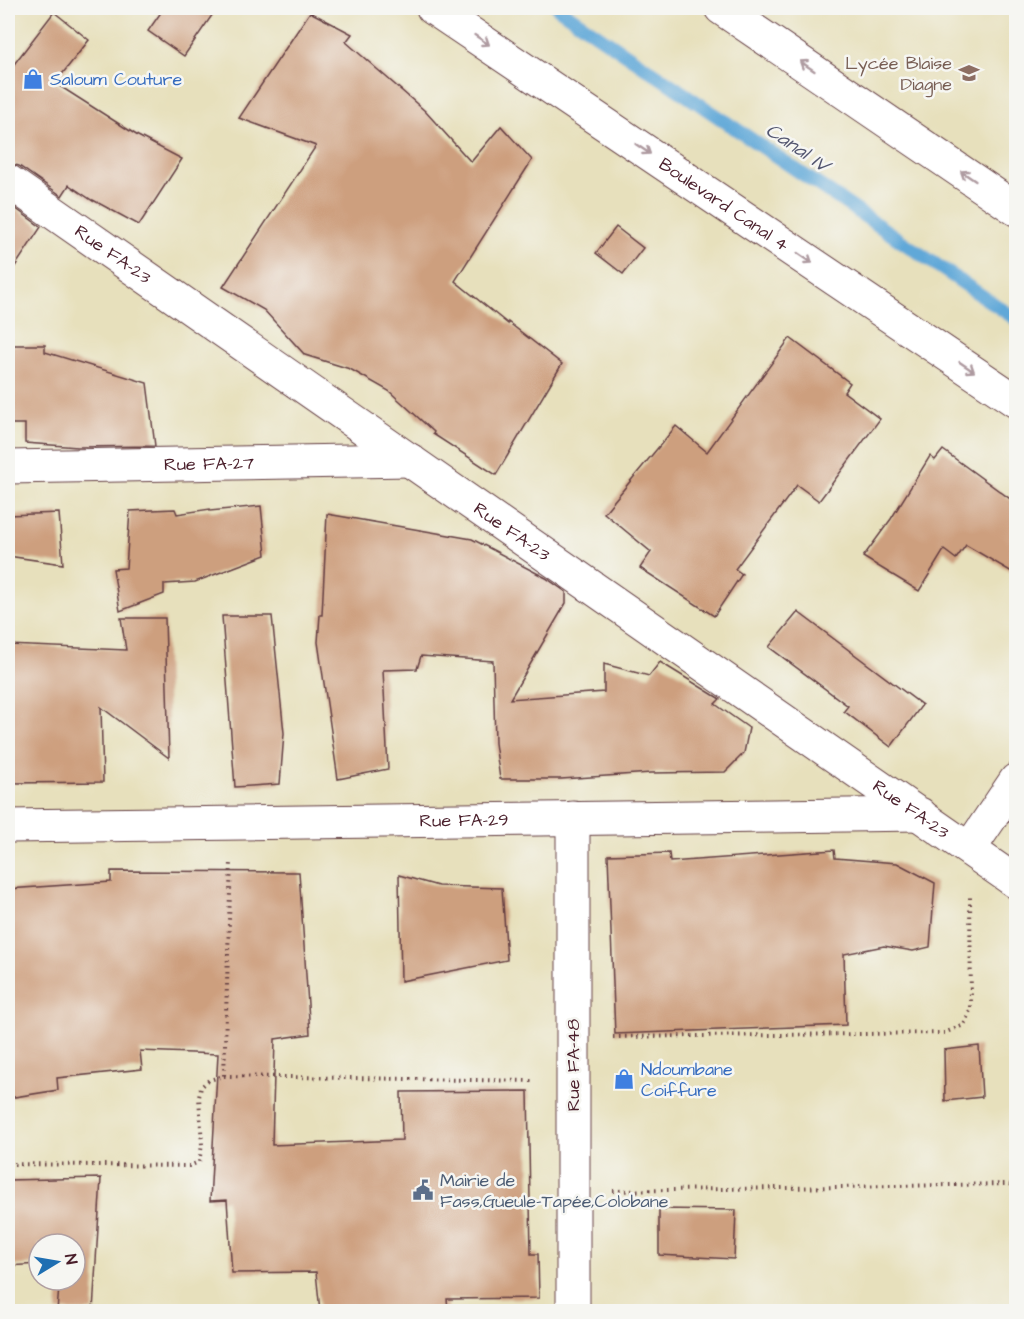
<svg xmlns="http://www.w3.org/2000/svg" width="1024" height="1319" font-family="'Architects Daughter',sans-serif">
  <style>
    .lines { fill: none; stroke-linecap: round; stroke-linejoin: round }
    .stream { stroke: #61a8d8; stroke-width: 14 }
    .building { fill: #cd9f7e }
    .street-casing { stroke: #623c41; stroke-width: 35 }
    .secondary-casing { stroke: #623c41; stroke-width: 35 }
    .path { stroke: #623c41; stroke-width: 4; stroke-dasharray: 1.5 4.5; stroke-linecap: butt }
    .street { stroke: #fff; stroke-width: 33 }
    .secondary { stroke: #fff; stroke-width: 33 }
    .oneway { stroke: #ae9aa0 }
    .labels { text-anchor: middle; stroke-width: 5; stroke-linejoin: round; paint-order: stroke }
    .education-label { font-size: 18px; fill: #785e54; stroke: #f6f6f2; text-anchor: end }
    .shop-label { font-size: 18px; fill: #366cbe; stroke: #f6f6f2; text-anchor: start }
    .street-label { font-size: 18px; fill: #4a1f2b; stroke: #f6f6f2 }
    .service-label { font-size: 18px; fill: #4e5e75; stroke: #f6f6f2; text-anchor: start }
    .water-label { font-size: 20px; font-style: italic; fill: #535670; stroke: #f6f6f2 }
  </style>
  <rect width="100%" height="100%" fill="#f6f6f2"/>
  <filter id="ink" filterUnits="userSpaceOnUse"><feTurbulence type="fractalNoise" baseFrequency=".0167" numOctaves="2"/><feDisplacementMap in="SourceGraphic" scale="12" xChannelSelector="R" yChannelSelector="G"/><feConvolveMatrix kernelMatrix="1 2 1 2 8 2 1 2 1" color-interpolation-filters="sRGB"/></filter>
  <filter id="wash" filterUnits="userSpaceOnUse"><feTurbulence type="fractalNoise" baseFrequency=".008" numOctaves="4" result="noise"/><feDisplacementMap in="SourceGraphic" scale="24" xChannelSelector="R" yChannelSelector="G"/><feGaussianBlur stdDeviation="1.35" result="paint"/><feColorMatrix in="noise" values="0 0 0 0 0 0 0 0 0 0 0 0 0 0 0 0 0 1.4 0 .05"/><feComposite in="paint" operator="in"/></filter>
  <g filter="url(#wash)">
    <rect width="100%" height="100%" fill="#e7e0bc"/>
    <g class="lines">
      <path class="stream" d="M558,8l458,311"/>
    </g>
    <g id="blocks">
      <g class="building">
        <path d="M164,8h53l-33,48 -36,-25z"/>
        <path d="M54,12l35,28 -34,43 83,53 44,23 -43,66 -46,-25v1l-24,-16 -7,11 -43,-30 -11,-3v-91z"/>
        <path d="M310,12l42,22 -6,8 79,69 46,51 30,-36 31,34 -77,121 53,43v-2l54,42 -66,111 -63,-41 1,-2 -45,-41 -39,-22 -45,-14 -41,-45 -41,-23 93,-141 -77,-28z"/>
        <path d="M8,203l33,24 -33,50z"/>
        <path d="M616,227l27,21 -20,26 -27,-21z"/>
        <path d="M790,338l60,45 -6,9 36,27 -61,82 -22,-16 -62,84 7,5 -28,42 -74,-48 11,-16 -47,-39 72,-87 31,26z"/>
        <path d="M8,345h37v7l102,31 8,63 -77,1 -53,-4v-19h-17z"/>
        <path d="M943,450l74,54v71l-51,-30 -10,14 -12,-9 -25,41 -56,-34 28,-38 39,-63 5,4z"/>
        <path d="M261,506l5,49 -71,27 -31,2v10l-44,17 -7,-42 13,-1 4,-57 45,-2 2,5 33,-5v2z"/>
        <path d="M59,513l4,51 -55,-8v-41z"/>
        <path d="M327,514l145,25 74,39 20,14v11l-56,96 94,-7v-28l45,12 11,-14 60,37 -5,5 34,24 -5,25 -19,19 -74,1 -90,6h-61l-5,-36 -2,-82 -72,-5 -4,13 -34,1 5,99 -50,10 -20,-137 2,-27h2z"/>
        <path d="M798,612l124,93 -31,42 -47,-36 4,-5 -79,-59z"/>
        <path d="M222,616h50l12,117 -4,51 -45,3z"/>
        <path d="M121,618h44l4,140 -68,-51 2,75 -94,1 -1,-138 118,5z"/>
        <path d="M834,850l1,8 62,5 38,20 -5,64 -17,4 -29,-5 -40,8 2,71 -231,9 -7,-179 61,-2 1,9z"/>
        <path d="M111,871l188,1 11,162 -35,5 -3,106 130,-5 -1,-48 127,-1 3,163h7l1,44 -92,1 1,10 -128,2 -4,-39 -84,1 -5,-73 -17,1 8,-147 -78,-3 2,18 -85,9 1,12 -50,8v-209l103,-7z"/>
        <path d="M399,875l39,11 64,2 5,72 -106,21z"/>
        <path d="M979,1046l3,51 -37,4 -1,-51z"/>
        <path d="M101,1178l-8,133h-36l2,-24h-8v-7h24v-36h-36v20l-31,2v-86z"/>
        <path d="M659,1209l77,1 -2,49 -75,-4z"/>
      </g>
    </g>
  </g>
  <g filter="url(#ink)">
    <use href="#blocks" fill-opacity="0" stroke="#623c41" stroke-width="1.5"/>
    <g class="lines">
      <g class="street-casing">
        <g id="street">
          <path id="s1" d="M8,181l1008,701"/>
          <path id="s2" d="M8,467l402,-7"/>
          <path id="s3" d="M8,826l912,-12"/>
          <path d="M970,848l46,-68"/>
          <path d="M573,1312v-494"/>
        </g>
      </g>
      <g class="secondary-casing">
        <g id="secondary">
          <path id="s4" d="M433,8l583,393"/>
          <path d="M721,8l295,201"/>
        </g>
      </g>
      <g class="path">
        <path d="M613,1037l331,-4 20,-8 7,-17 -1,-111"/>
        <path d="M224,1076l311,5"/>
        <path d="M8,1164l181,2 10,-4 3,-17 -3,-48 2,-10 8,-7 15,-4 7,-215"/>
        <path d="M613,1191l394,-7 9,2"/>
      </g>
      <use href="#street" class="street"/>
      <use href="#secondary" class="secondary"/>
    </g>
    <defs><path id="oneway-shaft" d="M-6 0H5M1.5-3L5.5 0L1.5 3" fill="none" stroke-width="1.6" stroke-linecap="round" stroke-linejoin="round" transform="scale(1.5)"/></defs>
    <g class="oneway">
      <use href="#oneway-shaft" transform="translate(482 40) rotate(34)"/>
      <use href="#oneway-shaft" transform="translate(807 66) rotate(-146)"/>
      <use href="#oneway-shaft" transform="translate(643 149) rotate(34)"/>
      <use href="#oneway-shaft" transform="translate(968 176) rotate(-146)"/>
      <use href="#oneway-shaft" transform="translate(805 258) rotate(34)"/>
      <use href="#oneway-shaft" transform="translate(967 367) rotate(34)"/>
    </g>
  </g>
  <defs>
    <g id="school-bare" transform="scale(1.62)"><path d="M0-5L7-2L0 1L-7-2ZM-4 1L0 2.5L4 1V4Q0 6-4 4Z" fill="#8d6e63" stroke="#f6f6f2" stroke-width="2.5" paint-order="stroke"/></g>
    <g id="shop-bare" transform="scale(1.62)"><path d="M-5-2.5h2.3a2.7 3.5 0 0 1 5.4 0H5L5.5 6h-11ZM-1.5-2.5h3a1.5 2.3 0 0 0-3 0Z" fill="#3f7fe0" stroke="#f6f6f2" stroke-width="2.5" paint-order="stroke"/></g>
    <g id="civic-bare" transform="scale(1.62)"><path d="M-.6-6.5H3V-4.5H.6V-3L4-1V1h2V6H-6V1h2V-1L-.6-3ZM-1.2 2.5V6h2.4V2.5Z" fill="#5c6f8a" stroke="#f6f6f2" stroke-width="2.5" paint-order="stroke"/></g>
  </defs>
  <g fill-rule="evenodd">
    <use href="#school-bare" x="969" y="73"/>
    <use href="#shop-bare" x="33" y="79"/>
    <use href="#shop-bare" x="624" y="1079"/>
    <use href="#civic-bare" x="423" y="1190"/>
  </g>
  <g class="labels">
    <g class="education-label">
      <text x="952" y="69">Lycée Blaise<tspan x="952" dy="21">Diagne</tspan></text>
    </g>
    <g class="shop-label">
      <text x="50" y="85">Saloum Couture</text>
      <text x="641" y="1075">Ndoumbane<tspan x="641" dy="21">Coiffure</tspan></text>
    </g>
    <g class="street-label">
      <text dy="6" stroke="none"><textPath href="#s4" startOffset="351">Boulevard Canal 4</textPath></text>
      <text dy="6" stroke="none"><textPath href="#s1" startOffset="128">Rue FA-23</textPath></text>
      <text dy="6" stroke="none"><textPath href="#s2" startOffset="201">Rue FA-27</textPath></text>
      <text dy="6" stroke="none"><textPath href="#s1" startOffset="614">Rue FA-23</textPath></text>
      <text dy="6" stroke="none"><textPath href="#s1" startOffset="1100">Rue FA-23</textPath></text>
      <text dy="6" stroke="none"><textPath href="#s3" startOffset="456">Rue FA-29</textPath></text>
      <text transform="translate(573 1065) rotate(-90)" y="6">Rue FA-48</text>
    </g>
    <g class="service-label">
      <text x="440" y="1186">Mairie de<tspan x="440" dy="21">Fass,Gueule-Tapée,Colobane</tspan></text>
    </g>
    <g class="water-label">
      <text transform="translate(798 147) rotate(34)" y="7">Canal IV</text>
    </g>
  </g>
  <rect width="1024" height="1319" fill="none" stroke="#f6f6f2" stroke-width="30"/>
  <g transform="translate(57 1262) rotate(79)"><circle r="28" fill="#f6f6f2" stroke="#b1a0a2" stroke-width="1.5"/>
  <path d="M0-4.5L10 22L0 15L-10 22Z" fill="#1f6fb2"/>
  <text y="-9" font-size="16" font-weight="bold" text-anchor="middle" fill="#4a1f2b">N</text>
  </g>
</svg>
